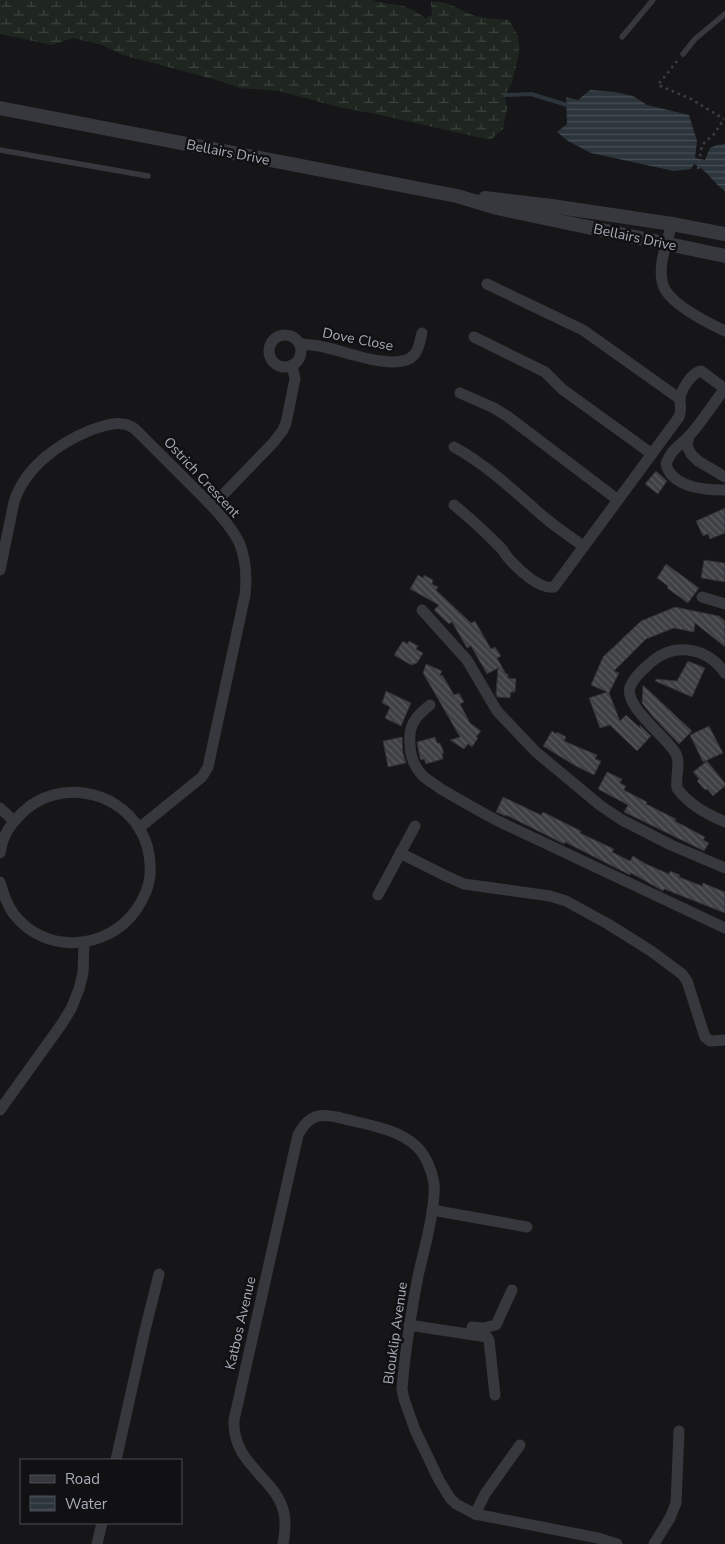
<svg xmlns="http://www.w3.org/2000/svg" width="725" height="1544" font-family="'Nunito Sans',sans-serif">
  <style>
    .wetland { fill: url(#wetland-marsh) }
    .water { fill: url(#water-rules) }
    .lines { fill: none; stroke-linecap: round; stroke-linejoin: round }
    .stream { stroke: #2c353c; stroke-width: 4 }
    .building { fill: url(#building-back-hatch); stroke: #303034 }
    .path { stroke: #3d3f44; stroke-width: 2.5; stroke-dasharray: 2.5 4; stroke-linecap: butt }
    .service { stroke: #37383d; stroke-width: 5.5 }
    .minor { stroke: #37383d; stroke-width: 11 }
    .tertiary { stroke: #37383d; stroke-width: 14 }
    .labels { text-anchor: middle; stroke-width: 5; stroke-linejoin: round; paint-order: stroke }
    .street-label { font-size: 14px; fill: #a8adb8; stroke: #111113 }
  </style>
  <defs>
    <pattern id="wetland-marsh" width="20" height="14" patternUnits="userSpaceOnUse" patternTransform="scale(1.25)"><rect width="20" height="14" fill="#1e261f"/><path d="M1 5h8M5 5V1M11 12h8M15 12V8" fill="none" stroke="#3c433d"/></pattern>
    <pattern id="water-rules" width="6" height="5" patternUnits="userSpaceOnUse" patternTransform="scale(1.25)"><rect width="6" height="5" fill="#2c353c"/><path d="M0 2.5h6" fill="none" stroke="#485056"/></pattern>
    <pattern id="building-back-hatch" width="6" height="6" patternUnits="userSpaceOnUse" patternTransform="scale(1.25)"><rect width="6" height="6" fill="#404145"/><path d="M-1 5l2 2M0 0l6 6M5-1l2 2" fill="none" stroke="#595a5e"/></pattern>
  </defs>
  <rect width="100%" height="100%" fill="#161618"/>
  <path class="wetland" d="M0,0h372c26,8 29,0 53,18l7,-3 -1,-13c19,-2 29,10 45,14 10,3 22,3 33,4l9,16 1,18 -7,29 -7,12 2,13 -4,21 -13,11 -114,-26 -33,-6 -65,-17 -38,-3 -23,-8 -94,-25 -21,-10 -29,-7 -21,7 -52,-11z"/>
  <path class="water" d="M590,90l25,2 18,4 14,9 42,10 8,26 -2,17 10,2 5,-12 7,-3 8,-1v47c-12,-8 -18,-21 -31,-27l-3,5 -17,2 -83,-18 -23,-12 -11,-9 10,-8 -1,-27 12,3z"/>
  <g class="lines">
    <path class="stream" d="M505,95l26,-1 36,11"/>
  </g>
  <g class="building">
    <path d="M656,471l11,10 -9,13 -13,-10z"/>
    <path d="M725,508v25l-15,6 -2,-5 -5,2 -7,-15z"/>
    <path d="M704,560l21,3v19l-24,-4z"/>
    <path d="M666,564l33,24 -11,15 -21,-15 1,-2 -11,-8z"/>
    <path d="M418,575l5,3 1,-3 9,5 -1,4 6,3 -2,3 35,33 4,-2 16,28 4,-2 6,9 -4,2 9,16h2v4l8,1 -1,13h-4l-1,6 -13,-1 -1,-3 2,-26 -11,6 -16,-28 -4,2 -15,-26 -3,2 -15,-14 5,-5 -29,-16z"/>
    <path d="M675,607l44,9 6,5v26l-30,-24 -1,9 -20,-4 -28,11 -32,32 5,2 -10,20 11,28 6,-6 14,13v-3l11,11 -14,15 -27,-26 -10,3 -11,-30 18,-6 -16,-7 12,-28 38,-36z"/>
    <path d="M403,641l4,3 2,-3 9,5 -2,3 7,4 -6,10 -6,2 -17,-10z"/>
    <path d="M688,661l17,7 -13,29 -37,-16 1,-2 21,2z"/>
    <path d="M426,664l16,7 -2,4 3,1 11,19 5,-2 5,9 -4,2 10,19 11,8 -5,6 2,1 -6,9 -4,-3 -4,5 -14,-9 10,-3 -37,-64z"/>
    <path d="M643,685l49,46 -13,13 -26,-27 -11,-14z"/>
    <path d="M386,691l25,12 -10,23 -16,-8 5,-11 -8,-4z"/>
    <path d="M709,726l14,27 -20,9 -13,-27z"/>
    <path d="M552,731l4,3 1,-2 9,5 -2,4 33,14 -2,4 6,2 -7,14 -20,-10 -31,-19z"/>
    <path d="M402,737l1,16 3,10 -18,4 -5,-26z"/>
    <path d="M435,737l2,6h3l4,10 -2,1 1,5 -17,5 -2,-5 -3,1 -1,-2 -3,-16z"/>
    <path d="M707,761l18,22v3l-12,10 -6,-7 -2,1 -8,-9 2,-2 -6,-7z"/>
    <path d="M607,772l15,7 -2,4 6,3 -2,4 23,12 -1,2 30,15 -1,2 30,16 -2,3 6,3 -5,8 -80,-39 4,-7 -30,-16z"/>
    <path d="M503,797l38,18 2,-3 38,19 -1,2 34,16 -2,3 18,9 3,-5 13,8 23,10 1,-3 10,4 -1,2 23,9 1,-3 22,9v21l-61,-24 -1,2 -32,-18 -1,2 -20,-10 -45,-23 -1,2 -58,-29 -1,1 -4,-2 -5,-2z"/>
  </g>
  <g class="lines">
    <g class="path">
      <path d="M677,61l-19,24 33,14 33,20"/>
      <path d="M698,169l4,-24 12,-11 10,-15"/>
    </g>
    <g class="service">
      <path d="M622,37l31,-37"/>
      <path d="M683,54l12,-15 30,-25"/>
      <path d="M0,150l148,26"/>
    </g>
    <g class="minor">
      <path d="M672,224c-5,19 -15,42 -9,61 6,19 45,38 62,46"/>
      <path d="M487,284l96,46 97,69"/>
      <circle cx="285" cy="351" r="16"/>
      <path d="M474,337l71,35 17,17 90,65"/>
      <path d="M301,344c7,1 15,1 23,3 21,4 74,26 90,8 5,-5 6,-15 8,-22"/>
      <path d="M725,388c-11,15 -22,32 -35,47 -10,11 -19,14 -24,29 6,24 39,26 59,26"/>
      <path d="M460,393l34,15 13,8 111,84"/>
      <path d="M689,436l-2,10 4,8 7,7 27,16"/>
      <path d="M454,447c31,17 57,41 83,64 14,13 31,24 46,35"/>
      <path d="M454,505c16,13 31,27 46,42 4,4 6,9 10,13 9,10 30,30 44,27l125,-170c3,-7 1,-10 1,-17 0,-9 12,-28 21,-29l23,17"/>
      <path d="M212,506l61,-63 10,-13 3,-7 9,-44 -3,-14"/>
      <path d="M0,570l14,-68c11,-35 45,-59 77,-72 15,-5 30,-11 44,-1 19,19 38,38 57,57 17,17 36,35 47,56 7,17 8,35 6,53l-37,172 -6,10 -63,51"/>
      <path d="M702,597l23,7"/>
      <path d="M422,610l45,50 30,51 39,41 65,54 21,14 49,25 54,23"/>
      <path d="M725,673c-9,-13 -21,-21 -37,-23 -17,-2 -30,5 -41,16 -7,6 -14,13 -17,21 -6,20 37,50 46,67 5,10 -1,23 1,34 12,17 30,26 48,34"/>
      <path d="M430,705c-14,11 -22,20 -20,39 0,11 4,22 12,31 6,6 13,9 19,14 19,11 38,22 57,32l227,107"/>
      <path d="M0,808l14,13"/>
      <path d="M0,853c1,-5 2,-10 4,-15 4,-11 12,-19 20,-27 34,-31 91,-22 115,17 9,14 12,32 11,47 -1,13 -7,25 -14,35 -29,41 -92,45 -123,3 -7,-10 -10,-20 -13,-31"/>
      <path d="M400,853l46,23 18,8 86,12 16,5 42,23 43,27 31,23 5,7 18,56 5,4 15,-1"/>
      <path d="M378,895l37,-69"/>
      <path d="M0,1110l61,-85 10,-16 8,-20 4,-16 1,-30"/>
      <path d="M432,1210l95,17"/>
      <path d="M409,1325l78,12 2,3 6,55"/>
      <path d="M472,1327l11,1 13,-3 16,-35"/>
      <path d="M116,1460l29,-130 14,-56"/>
      <path d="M475,1514l10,-20 35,-49"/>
      <path d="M97,1544l5,-21"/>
      <path d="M283,1544c2,-10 3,-21 1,-31 -8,-36 -52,-48 -50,-93l64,-285c12,-23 25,-22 47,-16 23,6 53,10 71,27 9,8 16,24 18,37 2,25 -10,67 -16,93 -7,37 -13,75 -16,113l2,10 11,31 24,50 11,18 6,6 19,10 123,24 19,6"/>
      <path d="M654,1544l16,-26 6,-15 3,-72"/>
    </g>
    <g class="tertiary">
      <path d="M0,108l457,88 40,12 228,48"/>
      <path d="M485,198l67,8 120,18 53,10"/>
    </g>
  </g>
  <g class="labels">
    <g class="street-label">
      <text transform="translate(228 152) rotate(11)" y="5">Bellairs Drive</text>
      <text transform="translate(635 237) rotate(12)" y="5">Bellairs Drive</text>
      <text transform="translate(358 339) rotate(11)" y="5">Dove Close</text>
      <text transform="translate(202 477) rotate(47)" y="5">Ostrich Crescent</text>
      <text transform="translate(240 1323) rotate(-77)" y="5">Katbos Avenue</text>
      <text transform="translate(395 1333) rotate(-82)" y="5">Blouklip Avenue</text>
    </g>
  </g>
  <rect x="20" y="1459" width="162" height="65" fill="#111113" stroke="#4d4f55"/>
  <rect x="30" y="1475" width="25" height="8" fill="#37383d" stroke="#4d4f55"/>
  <text x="65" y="1484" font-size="15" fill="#a8adb8">Road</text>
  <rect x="30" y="1496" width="25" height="15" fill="url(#water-rules)" stroke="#4d4f55"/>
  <text x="65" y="1509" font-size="15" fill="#a8adb8">Water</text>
</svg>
